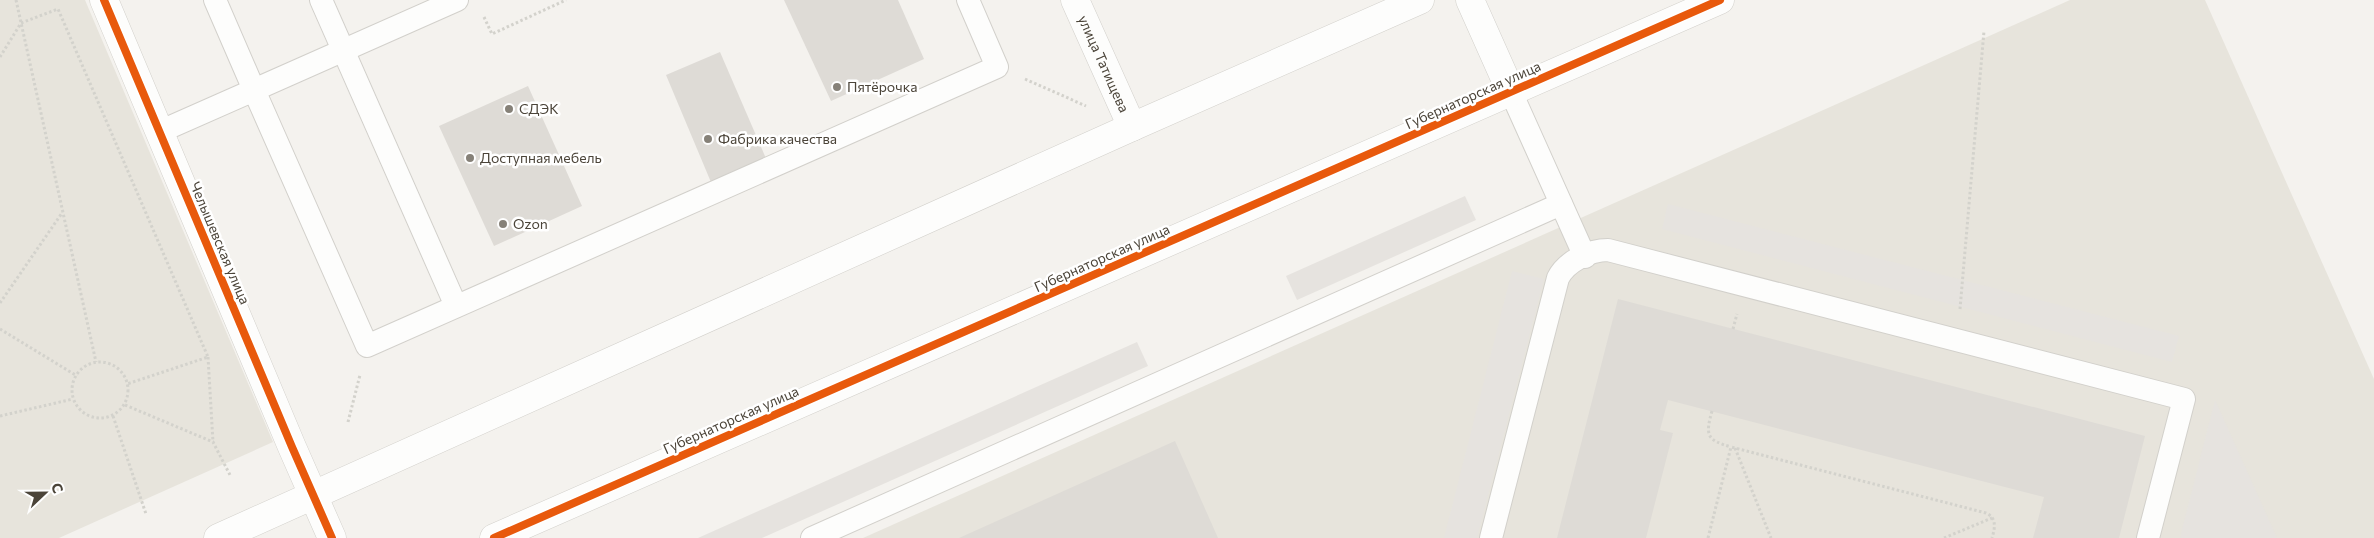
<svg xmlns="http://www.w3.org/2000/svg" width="2374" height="538" font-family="Commissioner,sans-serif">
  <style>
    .residential { fill: #e7e4dc }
    .parking { fill: #e6e3df }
    .building { fill: #dedbd6 }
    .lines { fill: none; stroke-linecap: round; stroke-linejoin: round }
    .service-casing { stroke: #d2d0cb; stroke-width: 24 }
    .minor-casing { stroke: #d2d0cb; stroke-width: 29 }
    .tertiary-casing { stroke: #d2d0cb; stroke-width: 29 }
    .path { stroke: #d3d2cc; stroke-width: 3; stroke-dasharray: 2.5 2.5; stroke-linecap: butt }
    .service { stroke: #fdfdfc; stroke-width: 22 }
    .minor { stroke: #fdfdfc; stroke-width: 28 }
    .tertiary { stroke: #fdfdfc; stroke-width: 28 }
    .cycleway-casing { stroke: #fff; stroke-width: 11 }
    .cycleway { stroke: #e8590c; stroke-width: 8 }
    .poi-dot { fill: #868178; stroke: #fff; stroke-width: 2 }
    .labels { text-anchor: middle; stroke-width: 5; stroke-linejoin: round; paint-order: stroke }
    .street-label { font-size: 14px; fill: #4b4439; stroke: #fff }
    .poi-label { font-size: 14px; fill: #4b4439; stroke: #fff; text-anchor: start }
  </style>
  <rect width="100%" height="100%" fill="#f4f2ee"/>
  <g class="residential">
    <path d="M0,0h85l188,442 -214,96h-59z"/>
    <path d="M2070,0h135l169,379v159h-1511z"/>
  </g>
  <g class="parking">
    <path d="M1465,196l11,24 -179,80 -11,-24z"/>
    <path d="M1668,204l511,132 -7,26 -510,-133z"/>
    <path d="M1512,271l32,8 -67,259h-33z"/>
    <path d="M1137,342l11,24 -386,172h-64z"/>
    <path d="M2215,400l62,138h-97z"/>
  </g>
  <g class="building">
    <path d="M784,0h114l26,59 -93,42z"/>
    <path d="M720,52l48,111 -55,24 -47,-112z"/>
    <path d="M528,86l54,120 -88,40 -55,-120z"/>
    <path d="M1618,299l527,137 -26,102h-86l11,-41 -376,-97 -8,30 13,3 -27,105h-89z"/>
    <path d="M1175,441l43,97h-259z"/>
  </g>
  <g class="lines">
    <g class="service-casing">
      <g id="service">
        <path d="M215,0l39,90 203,-90"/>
        <path d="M321,0l135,306"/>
        <path d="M1511,92l74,165"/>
        <path d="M159,132l95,-42 113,256 630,-279 -29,-67"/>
        <path d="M812,538l749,-334"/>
        <path d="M1491,538l67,-260c8,-16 31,-28 50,-28l576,149 -36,139"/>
      </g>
    </g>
    <g class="minor-casing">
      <g id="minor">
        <path d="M104,0l188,447 40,91"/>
        <path id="s1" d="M1075,0l57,127"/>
        <path d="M1470,0l41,92"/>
      </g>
    </g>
    <g class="tertiary-casing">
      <g id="tertiary">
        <path d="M218,538l914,-411 288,-127"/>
        <path d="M494,538l1226,-538"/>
      </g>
    </g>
    <g class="path">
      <path d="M16,0l80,362"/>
      <path d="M484,17l8,17 74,-34"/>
      <path d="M0,57l21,-34 37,-14 150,348 -81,27"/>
      <path d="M1025,79l61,27"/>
      <path d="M0,303l62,-90"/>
      <path d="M1960,309l24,-278"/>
      <path d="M0,329l77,47"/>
      <path d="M1733,329l4,-15"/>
      <path d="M208,357l5,85"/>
      <circle cx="100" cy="390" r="28"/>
      <path d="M125,405l88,37 17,33"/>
      <path d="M1712,411c-7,25 -5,29 19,36"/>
      <path d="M0,416l73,-17"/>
      <path d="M113,416l33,98"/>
      <path d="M348,422l12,-47"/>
      <path d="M1735,448l36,90"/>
      <path d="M1708,538l23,-91 255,66c11,5 9,15 6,25"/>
      <path d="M1944,538l48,-20"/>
    </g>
    <use href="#service" class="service"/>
    <use href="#minor" class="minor"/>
    <use href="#tertiary" class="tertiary"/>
    <g class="cycleway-casing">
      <g id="cycleway">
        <path d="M104,0l188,447 40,91"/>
        <path d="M494,538l1226,-538"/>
      </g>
    </g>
    <use href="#cycleway" class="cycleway"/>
  </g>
  <g class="poi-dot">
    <circle cx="837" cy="87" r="5"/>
    <circle cx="509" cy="109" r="5"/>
    <circle cx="708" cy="139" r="5"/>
    <circle cx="470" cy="158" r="5"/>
    <circle cx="503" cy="224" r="5"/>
  </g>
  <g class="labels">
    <g class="street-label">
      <text dy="5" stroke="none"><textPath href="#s1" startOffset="70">улица Татищева</textPath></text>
      <text transform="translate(1473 95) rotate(-24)" y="5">Губернаторская улица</text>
      <text transform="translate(220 243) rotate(67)" y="5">Челышевская улица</text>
      <text transform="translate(1102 258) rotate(-24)" y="5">Губернаторская улица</text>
      <text transform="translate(731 420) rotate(-24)" y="5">Губернаторская улица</text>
    </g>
    <g class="poi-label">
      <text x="847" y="92">Пятёрочка</text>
      <text x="519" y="114">СДЭК</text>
      <text x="718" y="144">Фабрика качества</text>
      <text x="480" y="163">Доступная мебель</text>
      <text x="513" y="229">Ozon</text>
    </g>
  </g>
  <g transform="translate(45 493) rotate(68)" stroke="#ffffff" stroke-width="4" paint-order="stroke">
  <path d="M0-4L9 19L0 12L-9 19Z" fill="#4b4439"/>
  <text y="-8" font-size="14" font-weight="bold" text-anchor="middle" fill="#4b4439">С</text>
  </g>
</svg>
